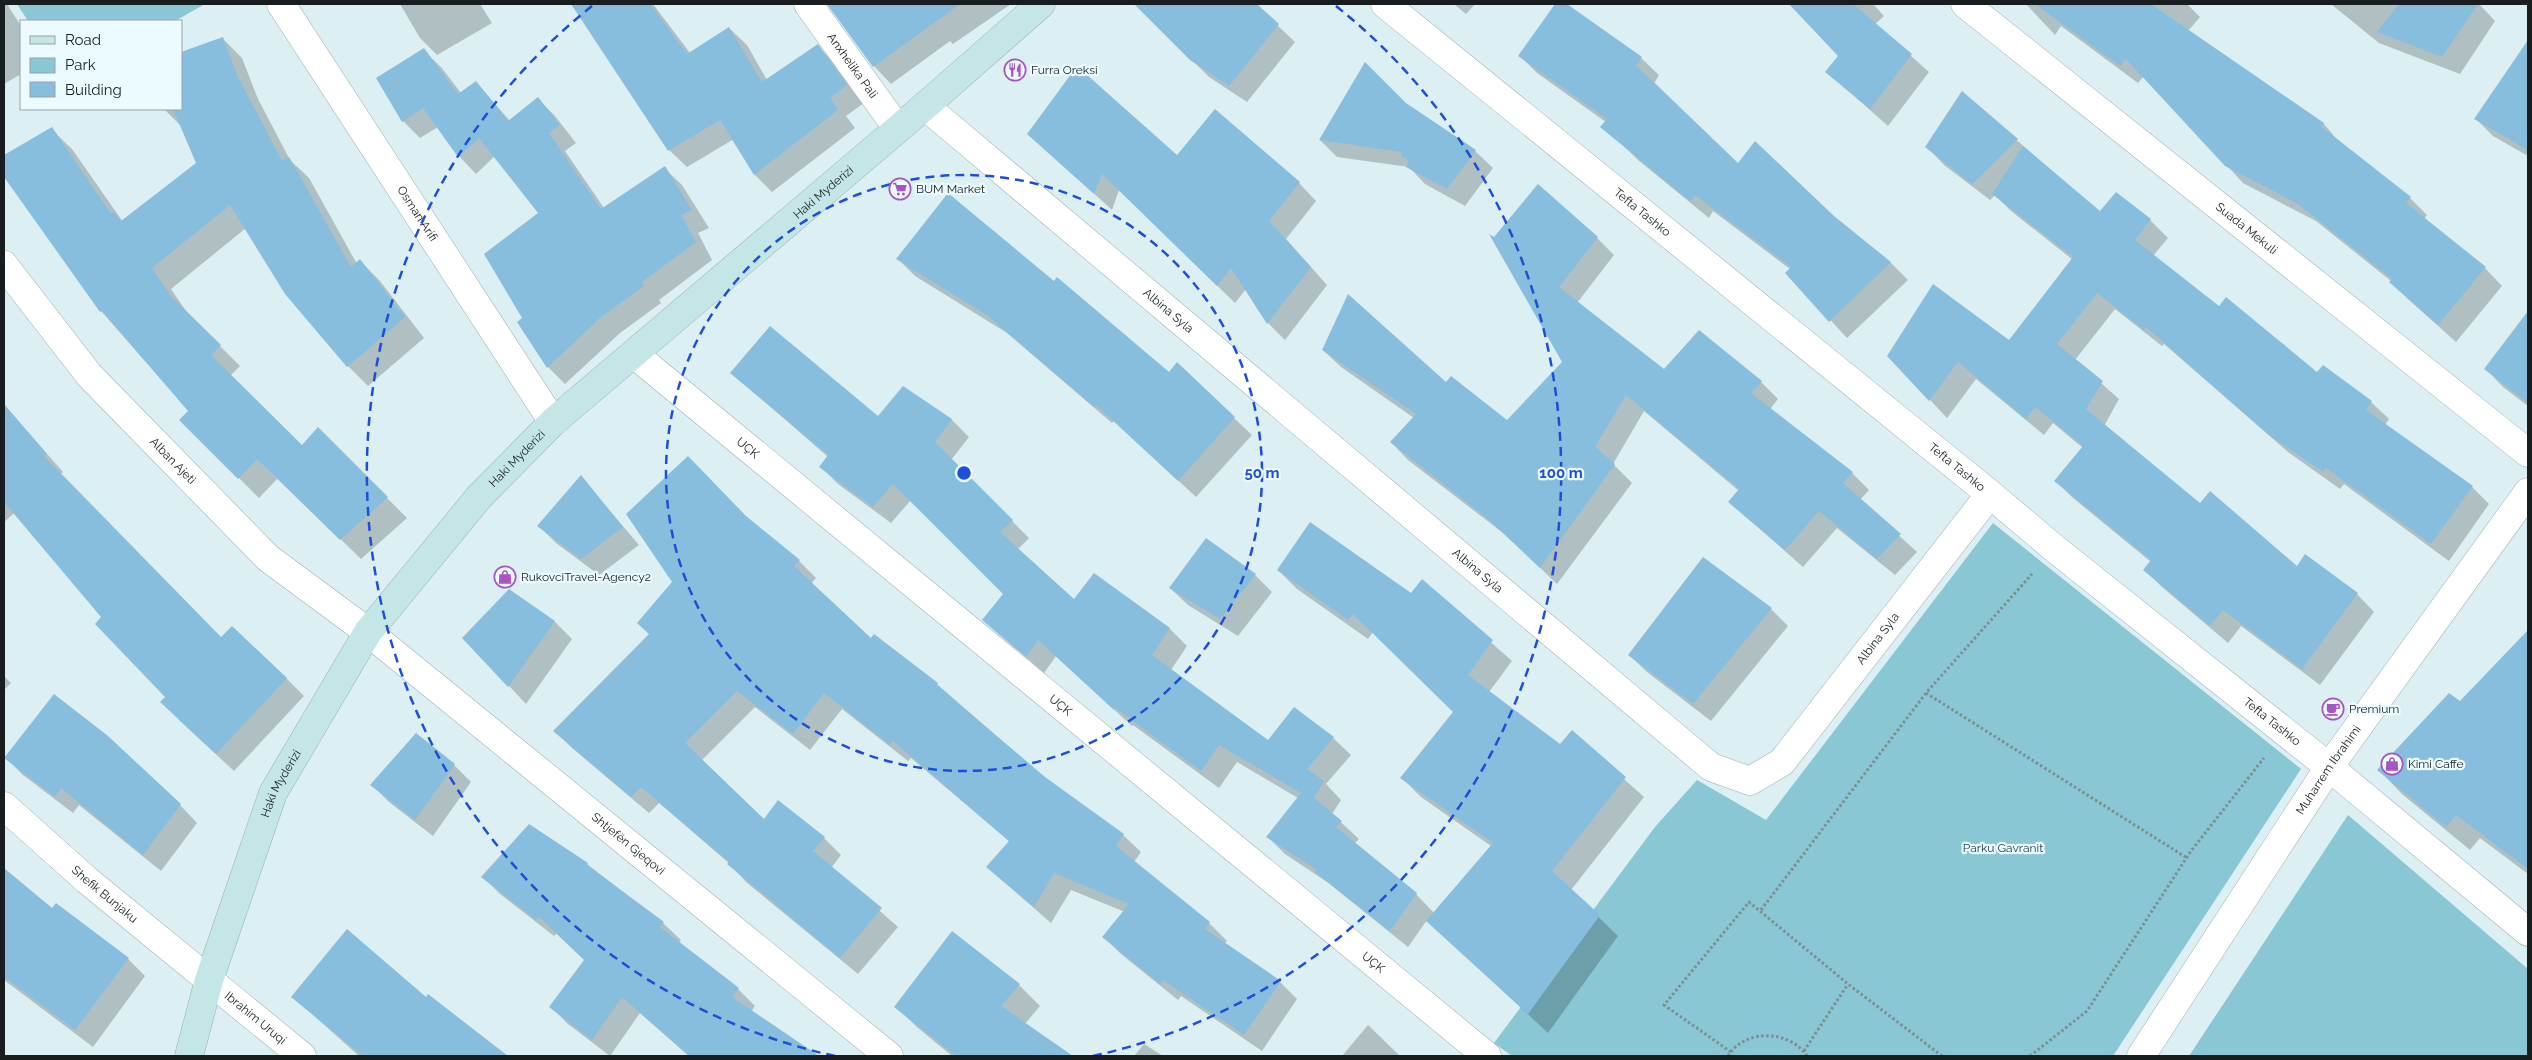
<svg xmlns="http://www.w3.org/2000/svg" width="2532" height="1060" font-family="Raleway,sans-serif">
  <style>
    .green { fill: #89c7d5 }
    .shadow { fill: #0003 }
    .building { fill: #87bede }
    .lines { fill: none; stroke-linecap: round; stroke-linejoin: round }
    .street-casing { stroke: #9caeb3; stroke-width: 29 }
    .secondary-casing { stroke: #9caeb3; stroke-width: 29 }
    .path { stroke: #808d90; stroke-width: 3; stroke-dasharray: 2.5 2.5; stroke-linecap: butt }
    .street { stroke: #fff; stroke-width: 28 }
    .secondary { stroke: #c5e6e6; stroke-width: 28 }
    .ring { fill: none; stroke: #1d4ed8; stroke-width: 2.5; stroke-dasharray: 9 6 }
    .labels { text-anchor: middle; stroke-width: 4.5; stroke-linejoin: round; paint-order: stroke }
    .street-label { font-size: 12px; fill: #181e20; stroke: #ecfbff }
    .poi-label { font-size: 12px; fill: #181e20; stroke: #ecfbff; text-anchor: start }
    .park-label { font-size: 12px; fill: #16383f; stroke: #ecfbff }
    .centre { fill: #1d4ed8; stroke: #ecfbff; stroke-width: 2.5 }
    .ring-label { font-size: 15px; text-anchor: middle; font-weight: bold; fill: #1d4ed8; stroke: #ecfbff; stroke-width: 4.5; stroke-linejoin: round; paint-order: stroke }
  </style>
  <rect width="100%" height="100%" fill="#dceff3"/>
  <g class="green">
    <path d="M17,4h188l-30,17h-147z"/>
    <path d="M1993,523l308,246 -188,287h-601l-18,-13 161,-216 42,-47 69,40z"/>
    <path d="M2348,815l180,154v87h-339z"/>
  </g>
  <g class="shadow">
    <path d="M4,4h3l14,22v48l-17,10z"/>
    <path d="M400,4h80l12,19 -55,32 -17,-17z"/>
    <path d="M571,4h82l37,49 39,-25 18,17 20,35 50,-34 18,17 29,40 -18,13 9,12 -83,64 -17,-17 -21,-36 -47,28 -18,-17 -58,-90z"/>
    <path d="M827,4h184l-58,40 -3,-3 -59,43 -17,-18z"/>
    <path d="M1160,4h95l40,38 -48,60 -38,-25 -60,-60z"/>
    <path d="M1454,4h21l-9,10z"/>
    <path d="M1556,4h9l76,54 18,17 -35,60 -87,-62 -17,-17z"/>
    <path d="M1791,4h82l11,12 -9,8 54,48 -41,54 -61,-54 13,-16z"/>
    <path d="M2026,4h161l13,13 -12,14 136,93 16,19 70,55 17,17 -3,4 61,49 17,18 -46,56 -48,-43 -17,-18 -75,-60 -73,-38 -99,-107 -6,7 -77,-57 -6,9z"/>
    <path d="M2331,4h148l16,17 -35,53 -81,-31z"/>
    <path d="M222,38l20,20 16,41 32,61 19,18 48,86 3,-3 20,20 44,57 -56,48 -20,-20 -102,-138 -75,61 17,25 52,52 -10,10 72,71 16,-18 89,89 -46,41 -83,-81 -19,20 -78,-78 8,-9 -88,-100 -97,-137v-18l47,-27 21,20 51,73 75,-59 -17,-37 -17,-17h17z"/>
    <path d="M2528,42v114l-35,-20 -17,-17z"/>
    <path d="M423,50l18,17 20,26 15,-11 34,39 28,-22 17,17 21,27 -11,8 39,57 60,-40 18,17 27,43 -11,5 14,27 -53,40 2,3 -41,30 -55,51 -17,-17 -25,-49 16,-105 -44,-57 -19,18 -17,-18 -21,-29 -18,11 -17,-17z"/>
    <path d="M1963,93l137,120 16,-19 34,26 18,18 -15,18 66,52 98,66 54,28 18,17 -4,6 87,62 17,17 -40,57 -105,-77 -4,5 -52,-37 -124,-108 -2,2 -47,-37 -40,51 44,39 -15,27 97,79 96,63 60,26 17,18 -54,73 -79,-59 -13,17 -66,-56 -17,-17 6,-8 -78,-64 -17,-17 27,-33 -30,-25 -9,12 -68,-56 -29,39 -59,-63 121,-14 64,-81 -62,-49 -16,-16 -5,5 -46,-35 -17,-18z"/>
    <path d="M1405,104l70,47 18,17 -28,38 -40,-22 -16,-17 -72,-10 -17,-17z"/>
    <path d="M1029,134l149,23 121,26 17,18 -30,38 41,46 -42,55 -17,-17 -22,-34 -11,14 -116,-113 -7,20z"/>
    <path d="M1620,142l118,23 95,52 58,46 17,17 -61,58 -60,-65 3,-4 -77,-58 -4,7 -71,-58z"/>
    <path d="M1492,237l105,1 17,17 -37,48 87,68 97,11 17,17 -8,10 82,64 17,17 -9,10 57,52 -22,23 -58,-47 -34,39 -74,-65 10,-11 -95,-80 -31,53 19,19 -75,101 -50,-48 -99,-76 -17,-18 23,-24 -73,-51 -18,-17 123,34 61,38 56,-60z"/>
    <path d="M898,259l156,24 115,91 65,44 18,17 -56,62 -82,-76 -2,2 -105,-90 -92,-57z"/>
    <path d="M2528,313v93l-25,-19 -17,-18z"/>
    <path d="M732,373l147,45 25,-30 48,32 17,17 -18,23 78,78 -12,12 57,51 20,-27 76,55 17,17 -16,24 97,71 65,-3 18,17 -25,29 15,16 -9,14 27,25 -5,5 62,50 18,19 57,-67 -70,-49 -19,-19 52,-66 -81,-80 -5,7 -71,-50 -19,-19 133,24 11,-13 90,80 -23,31 72,53 11,-13 72,65 -73,93 47,46 -70,97 -121,-113 -19,27 -81,-65 -42,-28 -17,-17 30,-39 -61,-36 -18,26 -86,-63 -1,1 -76,-70 -12,17 -61,-53 22,-26 -94,-94 -20,23 -53,-39 -17,-17 7,-10z"/>
    <path d="M4,405l59,67 -59,50z"/>
    <path d="M581,477l58,68 -40,30 -43,-32 -17,-17z"/>
    <path d="M748,519l51,42 17,17 -5,6 60,55 3,-4 63,49 107,94 79,57 18,17 -7,10 75,61 18,18 -3,3 56,38 17,17 -35,52 -81,-55 -3,4 -57,-46 -17,-17 21,-25 -54,-22 -20,33 -64,-56 23,-25 -99,-84 -3,3 -66,-52 -32,41 -55,-43 -54,54 63,59 60,18 17,17 -10,13 67,59 -40,47 -112,-92 -16,-18 -71,-61 -10,10 -77,-65 -17,-17 95,-97z"/>
    <path d="M1255,575l17,17 -34,44 -50,-31 -18,-17z"/>
    <path d="M509,591l46,31 17,17 -46,65 -62,-66z"/>
    <path d="M1771,609l17,17 -77,95 -64,-49 -18,-17z"/>
    <path d="M221,639l65,39 18,18 -70,75 -55,-51 -12,-23z"/>
    <path d="M2528,645v229l-48,-36 -10,12 -68,-56 -23,-24z"/>
    <path d="M4,676l7,7 -7,7z"/>
    <path d="M6,758l174,47 17,18 -36,48 -82,-66 -6,8 -50,-38z"/>
    <path d="M454,765l17,17 -38,54 -44,-34 -17,-17z"/>
    <path d="M587,864l76,59 18,17 -3,3 60,46 17,17 -4,6 65,44h-127l-49,-43 -30,43 -42,-32 -18,-18 35,-46 -28,-27 -3,3 -54,-42 -17,-17z"/>
    <path d="M4,869l48,41 76,49 17,17 -52,71 -89,-67z"/>
    <path d="M1019,985l21,21 -15,18 46,32h-119l-34,-28 -22,-21z"/>
    <path d="M293,997l133,1 68,49 9,9h-144z"/>
    <path d="M1368,1025l32,31h-58z"/>
    <path d="M1144,1044l19,12h-29z"/>
  </g>
  <g class="building">
    <path d="M571,4h79l37,50 42,-27 33,55 56,-38 29,41 -17,13 8,12 -84,65 -34,-55 -52,31z"/>
    <path d="M827,4h133l-87,63z"/>
    <path d="M1134,4h123l22,20 -50,62 -39,-26z"/>
    <path d="M1555,4h12l75,53 -6,8 102,98 17,-22 79,75 57,46 -62,60 -44,-49 6,-6 -96,-72 -4,7 -91,-75 7,-8 -89,-63z"/>
    <path d="M1789,4h64l59,50 -42,55 -45,-37 13,-16z"/>
    <path d="M2035,4h116l173,119 -2,4 89,70 -5,6 80,64 -48,58 -49,-43 3,-3 -94,-75 -73,-38 -99,-107 -6,7z"/>
    <path d="M2399,4h79l-36,53 -65,-25z"/>
    <path d="M223,37l15,40 44,84 7,-4 62,110 9,-8 45,58 -58,50 -62,-73 -55,-89 -78,63 17,26 52,51 -10,10 91,90 16,-18 70,70 -48,43 -83,-81 -19,20 -59,-59 9,-9 -86,-100 -2,1 -96,-135v-22l48,-28 59,87 3,-2 7,9 75,-58 -23,-54h8v-57z"/>
    <path d="M2528,40v110l-54,-31z"/>
    <path d="M424,48l34,46 18,-13 32,40 30,-24 22,28 -11,8 52,76 64,-43 27,44 -11,5 15,27 -54,40 2,4 -42,30 -55,52 -30,-46 5,-4 -38,-64 54,-41 -59,-75 -21,19 -35,-49 -21,14 -26,-44z"/>
    <path d="M1365,62l41,41 70,47 -29,39 -41,-22 3,-6 -8,-5 1,-4 -83,-12z"/>
    <path d="M1077,66l100,89 38,-46 85,73 -31,39 42,46 -44,57 -36,-56 -14,18 -115,-112 -8,20 -67,-60z"/>
    <path d="M1962,91l56,48 -46,45 -47,-37z"/>
    <path d="M2023,146l77,65 16,-19 35,27 -16,21 84,66 7,-9 91,75 6,-7 49,36 -6,9 107,76 -42,58 -105,-76 -3,4 -54,-37 -123,-108 -2,3 -47,-37 -40,51 46,37 -17,28 114,94 10,-12 87,75 8,-12 53,39 -56,76 -79,-59 -13,16 -67,-56 8,-10 -97,-79 29,-35 -48,-39 -9,12 -68,-57 -29,39 -42,-45 46,-72 76,56 64,-83 -81,-63z"/>
    <path d="M1538,184l60,53 -39,50 105,82 35,-39 63,51 -11,12 102,79 -10,11 58,51 -24,25 -58,-48 -34,39 -57,-48 11,-13 -113,-94 -31,52 20,17 -75,104 -52,-49 -98,-77 26,-28 -94,-64 26,-56 98,88 5,-6 56,44 55,-58 -73,-128 5,3z"/>
    <path d="M948,193l106,88 3,-4 112,95 8,-10 58,55 -57,64 -82,-76 -2,2 -106,-91 -92,-57z"/>
    <path d="M2528,311v92l-44,-34z"/>
    <path d="M770,326l108,90 25,-30 49,33 -17,23 78,78 -13,12 74,67 20,-26 76,55 -18,27 116,85 26,-33 40,30 -27,32 17,12 -10,17 28,23 -6,6 81,66 -27,38 -75,-59 2,-2 -51,-33 35,-44 -82,-48 -18,26 -86,-63 -1,2 -76,-70 -12,17 -44,-37 21,-26 -110,-110 -20,23 -54,-40 9,-12 -98,-82z"/>
    <path d="M4,404l43,50 -3,2 177,181 11,-11 55,52 -71,76 -56,-52 5,-5 -70,-73 6,-7 -97,-115z"/>
    <path d="M688,456l58,60 54,44 -6,6 77,72 3,-4 64,49 -1,2 108,92 79,57 -8,12 94,76 -5,7 76,52 -37,54 -81,-55 -3,4 -58,-47 27,-33 -75,-31 -20,34 -48,-40 23,-26 -116,-100 -3,4 -66,-52 -31,41 -56,-43 -52,52 79,76 14,-19 47,37 -12,14 69,57 -42,50 -113,-94 2,-2 -88,-75 -10,10 -78,-66 96,-97 -12,-11 35,-41 -46,-68z"/>
    <path d="M581,475l42,52 -42,32 -44,-33z"/>
    <path d="M1310,522l101,71 11,-14 71,61 -25,35 92,69 12,-14 54,47 -74,94 48,44 -72,99 -102,-93 67,-78 -93,-65 53,-66 -100,-98 -5,6 -71,-50z"/>
    <path d="M1206,538l50,36 -36,45 -51,-31z"/>
    <path d="M1703,557l69,51 -79,96 -65,-49z"/>
    <path d="M509,589l46,32 -47,66 -46,-49z"/>
    <path d="M2528,630v239l-72,-54 -10,12 -69,-57 72,-77 11,8z"/>
    <path d="M54,694l54,42 73,68 -38,51 -82,-67 -6,9 -51,-39z"/>
    <path d="M416,733l39,31 -40,56 -45,-35z"/>
    <path d="M529,824l59,39 -1,2 77,57 -4,5 79,61 -7,9 87,59h-130l-67,-59 -30,43 -43,-33 35,-47 -45,-43 -3,3 -55,-43z"/>
    <path d="M4,868l48,40 4,-5 73,55 -54,72 -71,-53z"/>
    <path d="M347,929l79,68 2,-3 80,62h-145l-72,-59z"/>
    <path d="M952,931l68,53 -19,22 72,50h-117l-62,-49z"/>
  </g>
  <g class="lines">
    <g class="street-casing">
      <g id="street">
        <path id="s1" d="M281,4l272,418"/>
        <path id="s2" d="M808,4l90,125"/>
        <path id="s3" d="M1385,4l605,490 64,54 275,219 199,165"/>
        <path id="s4" d="M1965,4l563,449"/>
        <path id="s5" d="M925,106l786,661 39,14 32,-19 208,-268"/>
        <path id="s6" d="M4,265l85,110 179,183 100,74 521,424"/>
        <path id="s7" d="M635,355l852,701"/>
        <path id="s8" d="M4,806l84,75 214,175"/>
        <path id="s9" d="M2141,1056l188,-289 199,-275"/>
      </g>
    </g>
    <g class="secondary-casing">
      <g id="secondary">
        <path id="s10" d="M189,1056l20,-76 64,-187 95,-161 111,-135 74,-75 372,-316 116,-102"/>
      </g>
    </g>
    <g class="path">
      <path d="M1926,693l261,165"/>
      <path d="M1761,910l165,-217 106,-119"/>
      <path d="M1804,1051l44,-67"/>
      <path d="M1731,1052l-67,-47 85,-103 99,82 94,72"/>
      <path d="M1728,1056c17,-28 62,-26 79,0"/>
      <path d="M2030,1056l57,-45 104,-160 73,-93"/>
    </g>
    <use href="#street" class="street"/>
    <use href="#secondary" class="secondary"/>
  </g>
  <g class="ring">
    <circle cx="964" cy="473" r="298"/>
    <path d="M835 1056A597 597 0 0 1 592 6M1336 6A597 597 0 0 1 1093 1056"/>
  </g>
  <defs>
    <g id="restaurant-ring" transform="scale(1.125)"><circle r="9.5" fill="#ecfbff" stroke="#a754c4" stroke-width="1.5"/><path d="M-5-6h1v4h1v-4h1v4h1v-4h1v5L-1.5 .5V6h-2V.5L-5-1ZM5-6V6H3V1.5H1.5Q1.5-4 5-6Z" fill="#a754c4"/></g>
    <g id="supermarket-ring" transform="scale(1.125)"><circle r="9.5" fill="#ecfbff" stroke="#a754c4" stroke-width="1.5"/><path d="M-6-5.5h2.5l.6 2H6L4.5 2H-2.5L-4.4-4H-6ZM-1.5 3.2a1.3 1.3 0 1 0 .1 0ZM3 3.2a1.3 1.3 0 1 0 .1 0Z" fill="#a754c4"/></g>
    <g id="shop-ring" transform="scale(1.125)"><circle r="9.5" fill="#ecfbff" stroke="#a754c4" stroke-width="1.5"/><path d="M-5-2.5h2.3a2.7 3.5 0 0 1 5.4 0H5L5.5 6h-11ZM-1.5-2.5h3a1.5 2.3 0 0 0-3 0Z" fill="#a754c4"/></g>
    <g id="cafe-ring" transform="scale(1.125)"><circle r="9.5" fill="#ecfbff" stroke="#a754c4" stroke-width="1.5"/><path d="M-5.5-4.5H6V0H3Q3 3.5 0 3.5H-2.5Q-5.5 3.5-5.5 0ZM3-3.2v2h1.7v-2ZM-6 4.5H4V6H-6Z" fill="#a754c4"/></g>
  </defs>
  <g fill-rule="evenodd">
    <use href="#restaurant-ring" x="1015" y="70"/>
    <use href="#supermarket-ring" x="900" y="189"/>
    <use href="#shop-ring" x="505" y="577"/>
    <use href="#cafe-ring" x="2333" y="709"/>
    <use href="#shop-ring" x="2392" y="764"/>
  </g>
  <g class="labels">
    <g class="street-label">
      <text dy="4" stroke="none"><textPath href="#s2" startOffset="76">Anxhelika Pali</textPath></text>
      <text dy="4" stroke="none"><textPath href="#s10" startOffset="1098">Haki Myderizi</textPath></text>
      <text dy="4" stroke="none"><textPath href="#s3" startOffset="331">Tefta Tashko</textPath></text>
      <text dy="4" stroke="none"><textPath href="#s1" startOffset="250">Osman Arifi</textPath></text>
      <text dy="4" stroke="none"><textPath href="#s4" startOffset="360">Suada Mekuli</textPath></text>
      <text dy="4" stroke="none"><textPath href="#s5" startOffset="318">Albina Syla</textPath></text>
      <text dy="4" stroke="none"><textPath href="#s7" startOffset="146">UÇK</textPath></text>
      <text dy="4" stroke="none"><textPath href="#s10" startOffset="692">Haki Myderizi</textPath></text>
      <text dy="4" stroke="none"><textPath href="#s6" startOffset="259">Alban Ajeti</textPath></text>
      <text dy="4" stroke="none"><textPath href="#s3" startOffset="736">Tefta Tashko</textPath></text>
      <text dy="4" stroke="none"><textPath href="#s5" startOffset="722">Albina Syla</textPath></text>
      <text dy="4" stroke="none"><textPath href="#s5" startOffset="1262">Albina Syla</textPath></text>
      <text dy="4" stroke="none"><textPath href="#s7" startOffset="551">UÇK</textPath></text>
      <text dy="4" stroke="none"><textPath href="#s3" startOffset="1141">Tefta Tashko</textPath></text>
      <text dy="4" stroke="none"><textPath href="#s9" startOffset="342">Muharrem Ibrahimi</textPath></text>
      <text dy="4" stroke="none"><textPath href="#s10" startOffset="288">Haki Myderizi</textPath></text>
      <text dy="4" stroke="none"><textPath href="#s6" startOffset="855">Shtjefën Gjeqovi</textPath></text>
      <text dy="4" stroke="none"><textPath href="#s8" startOffset="134">Shefik Bunjaku</textPath></text>
      <text dy="4" stroke="none"><textPath href="#s7" startOffset="956">UÇK</textPath></text>
      <text dy="4" stroke="none"><textPath href="#s8" startOffset="329">Ibrahim Uruqi</textPath></text>
    </g>
    <g class="poi-label">
      <text x="1031" y="74">Furra Oreksi</text>
      <text x="916" y="193">BUM Market</text>
      <text x="521" y="581">RukovciTravel-Agency2</text>
      <text x="2349" y="713">Premium</text>
      <text x="2408" y="768">Kimi Caffe</text>
    </g>
    <g class="park-label">
      <text x="2003" y="852">Parku Gavranit</text>
    </g>
  </g>
  <circle cx="964" cy="473" r="8" class="centre"/>
  <g class="ring-label">
    <text x="1262" y="478">50 m</text>
    <text x="1561" y="478">100 m</text>
  </g>
  <rect width="2532" height="1060" fill="none" stroke="#181e20" stroke-width="10"/>
  <rect x="20" y="20" width="162" height="90" fill="#ecfbff" stroke="#97a3a6"/>
  <rect x="30" y="36" width="25" height="8" fill="#c5e6e6" stroke="#97a3a6"/>
  <text x="65" y="45" font-size="15" fill="#181e20">Road</text>
  <rect x="30" y="58" width="25" height="15" fill="#89c7d5" stroke="#97a3a6"/>
  <text x="65" y="70" font-size="15" fill="#181e20">Park</text>
  <rect x="30" y="82" width="25" height="15" fill="#87bede" stroke="#97a3a6"/>
  <text x="65" y="95" font-size="15" fill="#181e20">Building</text>
</svg>
